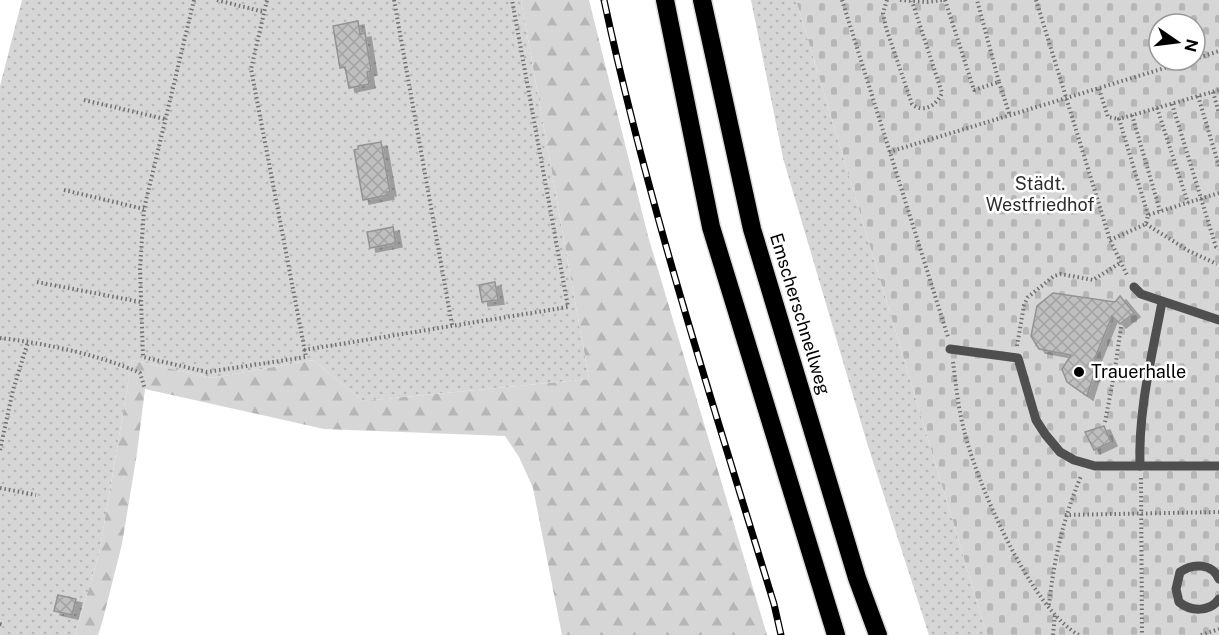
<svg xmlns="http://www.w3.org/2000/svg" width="1219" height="635" font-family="'Public Sans',sans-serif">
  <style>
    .grass { fill: url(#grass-dots) }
    .forest { fill: url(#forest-firs) }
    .cemetery { fill: url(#cemetery-stones); fill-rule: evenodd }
    .building { fill: url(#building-cross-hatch); stroke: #939393; stroke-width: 1.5; filter: url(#shadow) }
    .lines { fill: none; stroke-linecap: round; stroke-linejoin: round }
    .highway-casing { stroke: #dbdbdb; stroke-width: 21 }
    .path { stroke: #717171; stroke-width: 4; stroke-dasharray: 1.5 3; stroke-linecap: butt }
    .lane { stroke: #4f4f4f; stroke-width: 9 }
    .highway { stroke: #000; stroke-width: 18 }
    .rail-casing { stroke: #000; stroke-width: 7 }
    .rail { stroke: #fff; stroke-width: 4.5; stroke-dasharray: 14; stroke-linecap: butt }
    .poi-dot { fill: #000; stroke: #fff; stroke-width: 2 }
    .labels { text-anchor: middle; stroke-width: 5; stroke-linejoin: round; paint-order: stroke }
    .park-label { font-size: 18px; fill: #2d2d2d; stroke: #fff }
    .street-label { font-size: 18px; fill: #000; stroke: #fff }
    .poi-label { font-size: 18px; fill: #000; stroke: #fff; text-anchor: start }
  </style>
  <defs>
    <pattern id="grass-dots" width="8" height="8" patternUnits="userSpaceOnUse" patternTransform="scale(1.5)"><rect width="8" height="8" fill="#d6d6d6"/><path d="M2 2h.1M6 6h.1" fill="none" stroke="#b6b6b6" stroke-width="1.8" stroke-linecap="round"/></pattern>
    <pattern id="forest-firs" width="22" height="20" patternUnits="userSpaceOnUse" patternTransform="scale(1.5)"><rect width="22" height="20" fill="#d6d6d6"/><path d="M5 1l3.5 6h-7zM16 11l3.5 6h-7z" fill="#b6b6b6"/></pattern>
    <pattern id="cemetery-stones" width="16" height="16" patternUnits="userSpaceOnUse" patternTransform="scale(1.5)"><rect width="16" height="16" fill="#d6d6d6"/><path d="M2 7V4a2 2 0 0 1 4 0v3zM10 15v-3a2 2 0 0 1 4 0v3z" fill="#b6b6b6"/></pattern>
    <pattern id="building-cross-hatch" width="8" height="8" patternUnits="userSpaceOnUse" patternTransform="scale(1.5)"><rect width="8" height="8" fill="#bfbfbf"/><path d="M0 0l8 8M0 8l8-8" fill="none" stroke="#a2a2a2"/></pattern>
    <filter id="shadow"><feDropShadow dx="6" dy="4" stdDeviation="0" flood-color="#0004"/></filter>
  </defs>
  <rect width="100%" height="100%" fill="#fff"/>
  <g class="grass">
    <path d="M22,0h499l68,379 -226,22 -50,-41 -101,18 -80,-18 -33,194 -24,81h-75v-549z"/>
    <path d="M751,0h45l191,635h-58l-62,-192 -84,-285z"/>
  </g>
  <path class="forest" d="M521,0h68l59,236 119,399h-205l-29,-147 -14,-31 -14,-21 -181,-7 -179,-40 -8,64 -15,91 -20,79 -4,12h-23l24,-81 33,-194 80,18 101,-18 50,41 226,-22z"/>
  <path class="cemetery" d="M796,0h423v635h-232zM1159,24h36v36h-36z"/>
  <g class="building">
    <path d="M358,21l2,13 5,-1 6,38 -4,1 2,12 -20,4 -4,-21 -5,1 -7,-42z"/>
    <path d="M381,142l9,50h-3l1,3 -25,5 -9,-50 4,-1v-3z"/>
    <path d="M393,227l3,16 -26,5 -3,-16z"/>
    <path d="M495,282l3,18 -16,2 -3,-17z"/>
    <path d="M1053,293l62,9 5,-6 14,17 -14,11 -8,-8 -17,42 -1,16 -7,22 -20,-14 -5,-13 9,-14 -32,-6 -8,-13 6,-30z"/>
    <path d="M1104,426l7,16 -17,8 -9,-18z"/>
    <path d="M58,595l18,4 -4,16 -18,-4z"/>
  </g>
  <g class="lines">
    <g class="highway-casing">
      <g id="highway">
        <path d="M665,0l46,227 125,408"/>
        <path d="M702,0l50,229 105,349 21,57"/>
      </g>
    </g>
    <g class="path">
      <path d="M194,0l-50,209 -4,60 3,88 64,15 99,-15 -55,-288 16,-69"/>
      <path d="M217,0l47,12"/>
      <path d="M394,0l58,325"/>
      <path d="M842,0l106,337"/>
      <path d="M887,0l-4,13 3,15 26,76c11,10 25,1 30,-11l-30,-92"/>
      <path d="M900,0l27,2 15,-2"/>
      <path d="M945,0l29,90 25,-8 -22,-82"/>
      <path d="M1036,0l74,240 17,35"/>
      <path d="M1195,59l24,-8"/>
      <path d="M999,82l11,34"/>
      <path d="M1099,89l9,28 11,2"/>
      <path d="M1213,92l6,21"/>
      <path d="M1198,96l21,70"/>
      <path d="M84,100l81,19"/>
      <path d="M1172,104l44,143 3,2"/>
      <path d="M1157,108l31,95"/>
      <path d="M1132,115l28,96"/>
      <path d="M889,152l302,-92"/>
      <path d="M64,190l80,19"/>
      <path d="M1148,215l-29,-96 100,-29"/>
      <path d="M1146,224l43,27 28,13"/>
      <path d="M1110,240l36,-16 2,-9 71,-22"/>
      <path d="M37,282l104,20"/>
      <path d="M1121,327l-7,48 20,3"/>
      <path d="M0,338c44,5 100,17 140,35l5,16"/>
      <path d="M1017,346l7,-41 4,-8 26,-21 7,-2 32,6 27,-17"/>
      <path d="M304,350l264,-43 -56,-307"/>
      <path d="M953,362c3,22 5,46 11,68 12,52 68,180 115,205"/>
      <path d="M1105,422l9,-47"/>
      <path d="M0,450l13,-60 15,-48"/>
      <path d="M1141,478l1,157"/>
      <path d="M0,488l36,7"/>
      <path d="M1065,515l154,-3"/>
      <path d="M1049,605c5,-46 14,-86 32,-129"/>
      <path d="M0,624l4,1"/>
      <path d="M1053,635l2,-20"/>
      <path d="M1201,635l18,-6"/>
    </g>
    <g class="lane">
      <path d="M1134,287l7,7 78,26"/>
      <path d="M950,349l68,9 18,62 9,14 15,18 14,8 21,6h124"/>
      <path d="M1140,466c-2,-56 12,-110 22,-164"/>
      <path d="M1219,579c-7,-16 -26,-16 -39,-7l-4,17 3,13c12,10 31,10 40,-3"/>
    </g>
    <use href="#highway" class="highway"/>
    <g class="rail-casing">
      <path id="rail" d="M604,0c44,205 109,404 170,604l7,31"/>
    </g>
    <use href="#rail" class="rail"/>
  </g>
  <circle class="poi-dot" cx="1079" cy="372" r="6"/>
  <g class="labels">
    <g class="park-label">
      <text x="1040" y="190">Städt.<tspan x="1040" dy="21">Westfriedhof</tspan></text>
    </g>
    <g class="street-label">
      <text transform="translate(800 314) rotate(73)" y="6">Emscherschnellweg</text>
    </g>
    <g class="poi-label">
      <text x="1091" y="378">Trauerhalle</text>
    </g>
  </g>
  <g transform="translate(1177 42) rotate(104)"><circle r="28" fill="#ffffff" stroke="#999999" stroke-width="1.5"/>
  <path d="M0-4.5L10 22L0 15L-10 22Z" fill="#000000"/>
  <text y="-9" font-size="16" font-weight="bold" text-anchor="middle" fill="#000000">N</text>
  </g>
</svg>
